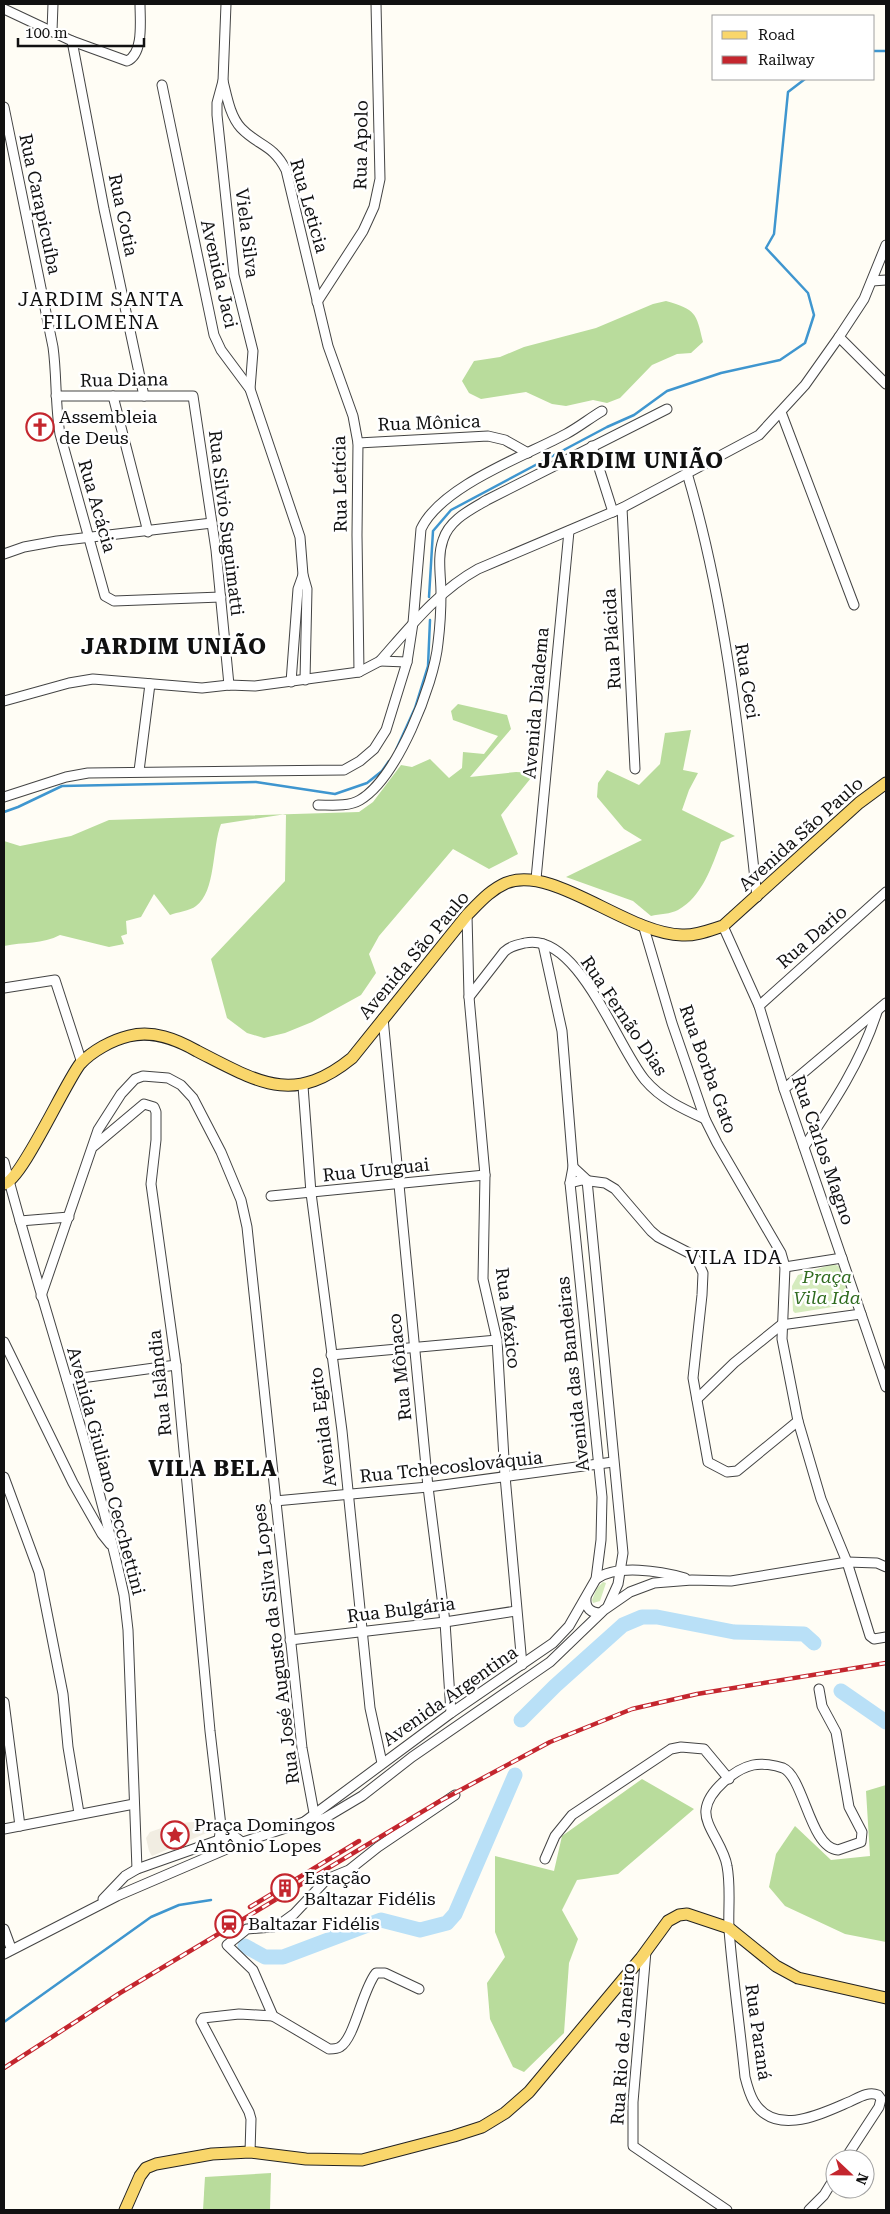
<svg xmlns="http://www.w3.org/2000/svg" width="890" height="2214" font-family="'Roboto Serif',serif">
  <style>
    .green { fill: #d5ebbd }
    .forest { fill: #b9dc9c }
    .plaza { fill: #f1ede2 }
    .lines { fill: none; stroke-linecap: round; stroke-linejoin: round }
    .stream { stroke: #3f96cf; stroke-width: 2.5 }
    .river { stroke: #b9e0f7; stroke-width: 15 }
    .minor-casing { stroke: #444; stroke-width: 11 }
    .major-casing { stroke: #222; stroke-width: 13 }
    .minor { stroke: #fff; stroke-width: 9 }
    .major { stroke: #f9d66b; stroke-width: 11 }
    .rail-casing { stroke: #c4262e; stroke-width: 4.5 }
    .rail { stroke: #fff; stroke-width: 2.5; stroke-dasharray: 8; stroke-linecap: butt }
    .labels { text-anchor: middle; stroke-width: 5; stroke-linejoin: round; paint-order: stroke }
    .street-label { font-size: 18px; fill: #111; stroke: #fff }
    .poi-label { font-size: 18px; fill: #111; stroke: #fff; text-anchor: start }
    .park-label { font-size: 18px; font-style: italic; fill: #2f6b1f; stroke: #fff }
    .quarter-label { font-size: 20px; letter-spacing: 1px; fill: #111; stroke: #fff }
    .district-label { font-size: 22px; font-weight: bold; letter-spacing: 1px; fill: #111; stroke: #fff }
  </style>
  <rect width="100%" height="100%" fill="#fffdf5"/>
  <g class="green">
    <path d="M833,1264l8,3 8,18 2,19 -56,9 -2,-2 -1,-25 6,-11z"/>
    <path d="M603,1582l3,1 -6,18 -7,2 -1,-3 5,-12z"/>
  </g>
  <g class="forest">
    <path d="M666,301c30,9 30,11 37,41l-12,11 -14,1 -25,11 -32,33 -13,5 -14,-3 -27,6 -14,-2 -26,-12 -45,7 -12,-6 -7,-12 12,-20 26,-4 24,-10 72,-19 57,-24z"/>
    <path d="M458,704l49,11 4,14 -41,48 46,-5 19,1 -34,42 17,39 -29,15 -36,-20 -74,87 -10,18 7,19 -15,22 -49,27 -27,11 -21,5 -17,-5 -20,-15 -16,-59 74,-78 1,-67 -65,10c-9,22 -5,68 -25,82 -6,5 -19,6 -26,9l-16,-21 -13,23 -15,4 1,13 -6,2 3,8 -15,3 -49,-12c-17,9 -37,7 -56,11v-105l16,5 51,-10 38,-16 250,-8 14,-10 28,-37 11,2 18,-8 19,19 13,-10 1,-16 21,2 14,-18 -45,-16 -2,-9z"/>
    <path d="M691,730l-8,40 15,3 -9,17 -7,20 53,26 -14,6c-9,24 -19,55 -43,68 -7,4 -19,4 -27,6l-18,-15 -67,-24 76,-37 -18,-11 -27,-32 1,-14 9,-13 32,15 21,-21 5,-31z"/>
    <path d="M642,1779l52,30 -76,65 -41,6 -15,30 16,29 -9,24 -5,70 -40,39 -11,-5 -23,-48 -3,-36 18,-26 -10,-25v-76l59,15 8,-35z"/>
    <path d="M886,1785v157l-41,-8 -60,-28 -16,-19 7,-33 19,-28 36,34 39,-4 -4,-65z"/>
    <path d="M271,2173l-1,37h-67l2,-33z"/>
  </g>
  <path class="plaza" d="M211,1820l-2,12 -57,24 -3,-5 -3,-13 4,-6 23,-8z"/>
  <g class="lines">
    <g class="stream">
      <path d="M874,51h12"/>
      <path d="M429,597l4,-66 18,-21 156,-83 27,-12 33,-24 54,-18 59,-13 25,-17 9,-28 -6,-22 -42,-45 8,-14 14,-142 17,-13"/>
      <path d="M396,750l19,-42 13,-42 2,-46"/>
      <path d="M4,812l14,-5 44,-21 194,-4 79,12 32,-11 15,-12 7,-10"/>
      <path d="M4,2022l147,-105 28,-12 32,-5"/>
    </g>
    <g class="river">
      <path d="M841,1691l45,31"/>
      <path d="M521,1720l34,-34 68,-61 19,-8h15l77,15 70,2 10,9"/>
      <path d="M245,1946l20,11h18l98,-37 39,10 27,-7 8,-9 60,-139"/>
    </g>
    <g class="minor-casing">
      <g id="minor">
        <path d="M226,4l-3,77 -6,22v12l17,160 19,76 -3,38"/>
        <path d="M4,9l68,32 55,20c17,-7 13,-41 13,-57"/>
        <path d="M52,31l1,-27"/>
        <path d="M72,41l32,168 40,187"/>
        <path d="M223,81c4,16 7,35 18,47 17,18 32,16 45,42l42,176 25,70 5,27 -1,92 2,137"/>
        <path d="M162,85l52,250 7,15 29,39 50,148 3,38 4,14 -2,91"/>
        <path d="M4,107l49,240c4,29 2,58 7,87l45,162 9,5 107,-4"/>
        <path d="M872,281l14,-1"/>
        <path d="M317,302l46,-71 11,-24 6,-28 -4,-175"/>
        <path d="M839,337l47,47"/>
        <path d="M56,396h137l23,154 13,135"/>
        <path d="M113,396l35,136"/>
        <path d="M781,412l73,193"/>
        <path d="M358,443l130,-7 17,4 23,13"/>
        <path d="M592,446l21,66"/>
        <path d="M687,473c41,138 54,282 70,424"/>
        <path d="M622,508l13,261"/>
        <path d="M4,554l20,-7 33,-6 155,-18"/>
        <path d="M380,661l27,1"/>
        <path d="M291,682l7,-93 5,-14"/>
        <path d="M4,701l65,-18 24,-4 109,9 27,-3 26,1 104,-14 21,-11c30,-34 58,-70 98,-92l144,-61 137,-73 46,-50 34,-48 25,-38 22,-54"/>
        <path d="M139,771l11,-87"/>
        <path d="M4,797l62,-20 22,-4 256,-3 16,-9 14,-12 12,-19 21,-68 6,-39 8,-94c20,-43 104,-73 145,-95 13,-7 24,-16 36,-23"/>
        <path d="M318,805c13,0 30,2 42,-5 37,-22 74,-115 78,-157 2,-16 3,-33 3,-50 0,-17 -4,-36 2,-53 6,-20 27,-30 44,-40l180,-91"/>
        <path d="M536,879l33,-348"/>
        <path d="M467,915l2,82 16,178 -2,104 14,61 8,136 17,189"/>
        <path d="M723,926l36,80 25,83 102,298"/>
        <path d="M644,928l28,95 33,96 12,24 64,110 4,14 -3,72 16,82 23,78 26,63 23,74 4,3 12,-2"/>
        <path d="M4,988l51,-8 27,83"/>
        <path d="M469,997l35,-45c6,-6 13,-7 21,-9 53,-12 92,104 120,137 16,19 38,29 60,39"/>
        <path d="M759,1006l127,-114"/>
        <path d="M383,1018l45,469 17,135 6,91"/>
        <path d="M303,1086l8,107 31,238 28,277 12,55"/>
        <path d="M784,1089l102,-86"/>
        <path d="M94,1146l50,-42 10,3 2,5v28l-5,44 25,181 34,366 11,95 -2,14"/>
        <path d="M804,1147c29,-43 57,-85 73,-135"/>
        <path d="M4,1162c38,145 88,286 120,433l4,35 9,239"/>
        <path d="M573,1167l14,13 36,373 -5,31 -10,22"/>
        <path d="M570,1183l12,-3 23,3 10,6 36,42 7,6 33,17 7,8 5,11 -1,22 -9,83 15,84 19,10 10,-1 61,-50"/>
        <path d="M271,1196l214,-21"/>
        <path d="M20,1221l49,-4"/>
        <path d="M785,1267l57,-9"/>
        <path d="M41,1296l57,-166 23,-36 14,-15 8,-3 25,2 13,7 12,13 28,54 20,48 6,27 55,521 12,65"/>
        <path d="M4,1342l69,141 29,51 8,10"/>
        <path d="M331,1355l166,-15"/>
        <path d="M67,1380l109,-15"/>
        <path d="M697,1399l37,-36 47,-38 80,-11"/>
        <path d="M4,1477l35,95 24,122 5,53 11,66"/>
        <path d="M275,1501l153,-14 185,-25"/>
        <path d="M596,1579c21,-15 64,-8 89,-1"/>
        <path d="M586,1598c-1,10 5,15 14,15"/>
        <path d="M290,1640l155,-18 71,-11"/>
        <path d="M819,1689l3,17 14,26 13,75 13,25 -1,10 -23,8c-28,-2 -34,-73 -55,-82 -8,-3 -21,-5 -30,-3 -18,4 -45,26 -47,45 -2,16 18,36 21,56 4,21 1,42 2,64 4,49 11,98 16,147 2,8 5,18 9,25 22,35 67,12 95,0 9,-4 19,-11 29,-7l3,4 -2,8 -34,52"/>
        <path d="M4,1702l16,124"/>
        <path d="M304,1822l8,1 13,-5 37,-22 50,-39 138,-95 54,-52 26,-18 24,-9 38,-3 39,1 116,-19 30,1 9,4"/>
        <path d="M221,1826l21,16"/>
        <path d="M4,1829l130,-25"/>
        <path d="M545,1859l10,-23 17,-21 99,-66 10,-2 23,2 25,30"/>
        <path d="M103,1899l22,-23 12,-7 82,-29 21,2"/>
        <path d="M4,1929l7,19"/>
        <path d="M646,1951l-13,151v44l94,64"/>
        <path d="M4,1954l113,-58 126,-54 61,-20 147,-109 102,-70 16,-17 27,-47 5,-39 1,-43 -32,-314 3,-16 -11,-136 -19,-87"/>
        <path d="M419,1989l-34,-16h-9c-14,17 -21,65 -36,74 -3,2 -7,2 -11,2l-56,-33 -20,-46 -26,-25 20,-16 26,-2 10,-5 11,-8 33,-35 22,-9 29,-23 77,-52"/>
        <path d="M250,2152l1,-33 -2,-7 -48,-91 2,-3 36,-4 34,2"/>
        <path d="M809,2210l15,-15 11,-18"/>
      </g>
    </g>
    <g class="major-casing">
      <g id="major">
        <path d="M4,1184c17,-3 60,-99 76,-120 12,-13 32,-24 49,-28 24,-6 47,3 68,15 61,31 96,55 155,7l115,-143c12,-12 23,-25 39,-32 47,-19 121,51 176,52 14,1 28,-5 41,-9l136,-123 27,-20"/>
        <path d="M125,2210l15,-34 6,-8 10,-4 56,-10 38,-2 56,7 56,1 92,-24 28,-9 23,-14 24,-21 112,-134 27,-37 11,-6 8,-1 42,14 47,38 22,12 88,20"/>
      </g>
    </g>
    <use href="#minor" class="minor"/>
    <use href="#major" class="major"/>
    <g class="rail-casing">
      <g id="rail">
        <path d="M250,1907l109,-66"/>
        <path d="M4,2068l116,-75 320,-192 110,-59 82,-33 65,-15 189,-31"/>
      </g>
    </g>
    <use href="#rail" class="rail"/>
  </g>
  <defs>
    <g id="church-ring" transform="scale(1.4375)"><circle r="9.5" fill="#fff" stroke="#c4262e" stroke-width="1.5"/><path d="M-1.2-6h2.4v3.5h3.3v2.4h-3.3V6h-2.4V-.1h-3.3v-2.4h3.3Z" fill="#c4262e"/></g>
    <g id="sight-ring" transform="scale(1.4375)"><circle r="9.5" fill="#fff" stroke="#c4262e" stroke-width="1.5"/><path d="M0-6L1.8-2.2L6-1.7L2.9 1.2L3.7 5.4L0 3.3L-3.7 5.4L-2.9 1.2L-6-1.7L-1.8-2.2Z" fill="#c4262e"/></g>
    <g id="building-ring" transform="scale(1.4375)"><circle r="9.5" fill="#fff" stroke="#c4262e" stroke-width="1.5"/><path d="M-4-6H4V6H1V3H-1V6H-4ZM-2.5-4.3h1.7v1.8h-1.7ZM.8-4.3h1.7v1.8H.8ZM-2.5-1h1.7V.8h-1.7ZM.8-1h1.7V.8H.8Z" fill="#c4262e"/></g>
    <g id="station-ring" transform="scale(1.4375)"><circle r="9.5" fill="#fff" stroke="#c4262e" stroke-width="1.5"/><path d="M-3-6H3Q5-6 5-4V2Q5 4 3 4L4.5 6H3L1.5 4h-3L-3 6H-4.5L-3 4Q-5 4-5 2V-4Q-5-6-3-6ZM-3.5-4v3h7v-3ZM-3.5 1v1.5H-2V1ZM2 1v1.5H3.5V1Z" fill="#c4262e"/></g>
  </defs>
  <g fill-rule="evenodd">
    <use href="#church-ring" x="40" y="427"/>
    <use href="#sight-ring" x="175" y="1835"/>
    <use href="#building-ring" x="285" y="1888"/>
    <use href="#station-ring" x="229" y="1924"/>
  </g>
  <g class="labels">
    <g class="street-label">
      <text transform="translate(361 145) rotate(-89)" y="6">Rua Apolo</text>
      <text transform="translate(40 204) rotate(78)" y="6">Rua Carapicuíba</text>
      <text transform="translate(309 206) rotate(74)" y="6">Rua Leticia</text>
      <text transform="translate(123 215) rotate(78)" y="6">Rua Cotia</text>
      <text transform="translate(247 233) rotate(83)" y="6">Viela Silva</text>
      <text transform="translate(219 274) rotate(77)" y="6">Avenida Jaci</text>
      <text transform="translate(124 380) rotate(-1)" y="6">Rua Diana</text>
      <text transform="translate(429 423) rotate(-2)" y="6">Rua Mônica</text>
      <text transform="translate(340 484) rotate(-91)" y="6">Rua Letícia</text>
      <text transform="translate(97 506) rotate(74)" y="6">Rua Acácia</text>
      <text transform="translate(226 523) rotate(83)" y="6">Rua Silvio Suguimatti</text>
      <text transform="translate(612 639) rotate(-93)" y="6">Rua Plácida</text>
      <text transform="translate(747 681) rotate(81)" y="6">Rua Ceci</text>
      <text transform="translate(536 703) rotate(-85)" y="6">Avenida Diadema</text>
      <text transform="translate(801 834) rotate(-42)" y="6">Avenida São Paulo</text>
      <text transform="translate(812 937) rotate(-41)" y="6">Rua Dario</text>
      <text transform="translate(414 955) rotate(-50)" y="6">Avenida São Paulo</text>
      <text transform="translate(624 1016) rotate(56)" y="6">Rua Fernão Dias</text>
      <text transform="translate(708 1069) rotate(70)" y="6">Rua Borba Gato</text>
      <text transform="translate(823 1150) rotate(71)" y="6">Rua Carlos Magno</text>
      <text transform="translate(376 1170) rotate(-6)" y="6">Rua Uruguai</text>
      <text transform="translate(508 1318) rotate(83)" y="6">Rua México</text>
      <text transform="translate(400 1367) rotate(-96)" y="6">Rua Mônaco</text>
      <text transform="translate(573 1374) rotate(-96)" y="6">Avenida das Bandeiras</text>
      <text transform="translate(160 1383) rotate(-96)" y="6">Rua Islândia</text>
      <text transform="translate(323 1427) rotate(-97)" y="6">Avenida Egito</text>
      <text transform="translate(451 1467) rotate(-6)" y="6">Rua Tchecoslováquia</text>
      <text transform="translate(106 1471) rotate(75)" y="6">Avenida Giuliano Cecchettini</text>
      <text transform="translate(401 1610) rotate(-7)" y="6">Rua Bulgária</text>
      <text transform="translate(276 1644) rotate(-97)" y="6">Rua José Augusto da Silva Lopes</text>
      <text transform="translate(450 1696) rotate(-35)" y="6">Avenida Argentina</text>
      <text transform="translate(758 2032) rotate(82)" y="6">Rua Paraná</text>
      <text transform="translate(623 2044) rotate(-86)" y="6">Rua Rio de Janeiro</text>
    </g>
    <g class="poi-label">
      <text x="59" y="423">Assembleia<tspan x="59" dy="21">de Deus</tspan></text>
      <text x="194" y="1831">Praça Domingos<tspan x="194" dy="21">Antônio Lopes</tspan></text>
      <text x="304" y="1884">Estação<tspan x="304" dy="21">Baltazar Fidélis</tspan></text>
      <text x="248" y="1930">Baltazar Fidélis</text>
    </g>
    <g class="park-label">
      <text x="827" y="1283">Praça<tspan x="827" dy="21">Vila Ida</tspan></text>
    </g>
    <g class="quarter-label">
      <text x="101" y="306">JARDIM SANTA<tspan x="101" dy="23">FILOMENA</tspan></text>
      <text x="734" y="1264">VILA IDA</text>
    </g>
    <g class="district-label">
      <text x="631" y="468">JARDIM UNIÃO</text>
      <text x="174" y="654">JARDIM UNIÃO</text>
      <text x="213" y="1476">VILA BELA</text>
    </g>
  </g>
  <rect width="890" height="2214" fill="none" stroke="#111111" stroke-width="10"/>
  <rect x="712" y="15" width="162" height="65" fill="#ffffff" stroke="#a0a0a0"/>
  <rect x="722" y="31" width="25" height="8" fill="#f9d66b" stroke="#a0a0a0"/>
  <text x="758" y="40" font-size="15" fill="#111111">Road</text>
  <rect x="722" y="56" width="25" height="8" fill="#c4262e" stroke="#a0a0a0"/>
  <text x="758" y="65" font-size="15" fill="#111111">Railway</text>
  <g transform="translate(850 2174) rotate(112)"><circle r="24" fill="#ffffff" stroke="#a0a0a0"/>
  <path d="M0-4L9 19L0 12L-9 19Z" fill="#c4262e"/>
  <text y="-8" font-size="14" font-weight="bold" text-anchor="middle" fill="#111111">N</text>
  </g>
  <path d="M18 38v8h126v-8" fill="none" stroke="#111111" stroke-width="2.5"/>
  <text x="25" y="38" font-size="15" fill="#111111" stroke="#ffffff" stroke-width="4" paint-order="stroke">100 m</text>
</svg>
